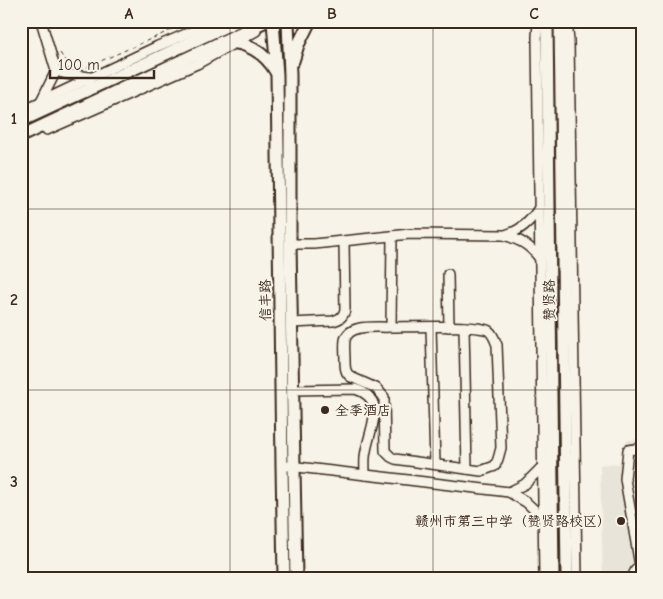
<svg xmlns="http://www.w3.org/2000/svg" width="663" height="599" font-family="'Comic Neue','LXGW WenKai TC',sans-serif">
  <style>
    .built { fill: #e9e4d9 }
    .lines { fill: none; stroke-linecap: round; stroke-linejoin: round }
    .minor-casing { stroke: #3b2a1e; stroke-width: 12 }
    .major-casing { stroke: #3b2a1e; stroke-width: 15 }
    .path { stroke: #3b2a1e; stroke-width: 1; stroke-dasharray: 4 4; stroke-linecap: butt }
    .minor { stroke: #f7f3e8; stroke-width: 9 }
    .major { stroke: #f7f3e8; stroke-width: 11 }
    .grid { fill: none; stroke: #3b2a1e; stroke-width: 1; stroke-opacity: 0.55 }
    .poi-dot { fill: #3b2a1e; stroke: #f7f3e8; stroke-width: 2 }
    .labels { text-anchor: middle; stroke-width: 4; stroke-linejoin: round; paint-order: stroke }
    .street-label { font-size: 14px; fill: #3b2a1e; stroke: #f7f3e8 }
    .poi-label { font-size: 14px; fill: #3b2a1e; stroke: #f7f3e8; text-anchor: start }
    .neatline { fill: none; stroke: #3b2a1e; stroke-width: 2 }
    .grid-label { font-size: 16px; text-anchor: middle; font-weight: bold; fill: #3b2a1e }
  </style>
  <rect width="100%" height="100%" fill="#f7f3e8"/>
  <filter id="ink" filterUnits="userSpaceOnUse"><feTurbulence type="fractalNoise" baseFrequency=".02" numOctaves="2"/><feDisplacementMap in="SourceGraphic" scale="10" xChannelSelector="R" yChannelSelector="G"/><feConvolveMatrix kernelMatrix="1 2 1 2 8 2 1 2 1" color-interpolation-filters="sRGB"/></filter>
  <g filter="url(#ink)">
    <path class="built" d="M642,439v139h-39l-3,-113 24,-2 3,-23z"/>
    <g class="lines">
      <g class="minor-casing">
        <g id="minor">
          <path d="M41,21l15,50 -15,30"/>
          <path d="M538,21l-1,16 7,541"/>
          <path d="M567,21l2,20 8,537"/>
          <path d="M56,71l10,3 24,3"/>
          <path d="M21,111l137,-65 58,-25"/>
          <path d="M47,130l150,-66 59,-33"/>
          <path d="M505,235c16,-4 26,-14 34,-27"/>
          <path d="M290,244h24l96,-10 93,1c16,4 27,10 37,24"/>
          <path d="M448,274l1,53"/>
          <path d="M291,323l42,-2c7,-2 10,-4 12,-11l-1,-69"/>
          <path d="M391,327c15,0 89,-3 98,4 4,3 6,9 8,14l4,103 -3,11 -3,7 -14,5 -86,-12 -4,-2 -6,-6 -1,-54 -8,-9 -25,-11c-6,-4 -6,-10 -6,-17 0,-6 -1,-14 0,-20 4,-17 32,-12 46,-13l1,-91"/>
          <path d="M431,327l4,137"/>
          <path d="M464,327l3,142"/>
          <path d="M293,390l62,-1c33,10 15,38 11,62 -2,7 -1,16 -1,24"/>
          <path d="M289,466l94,11 126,15 17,10 17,16"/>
          <path d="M509,492l16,-8 17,-17"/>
          <path d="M640,566l-15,-87 3,-29 14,-2"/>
          <path d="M633,578c0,-6 3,-10 9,-13"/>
        </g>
      </g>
      <g class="major-casing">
        <g id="major">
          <path d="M273,21l4,54 5,391 2,112"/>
          <path d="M288,21l2,54v169l6,334"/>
          <path d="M547,21l6,557"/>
          <path d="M560,21l7,557"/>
          <path d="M223,42c22,-1 42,10 53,30"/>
          <path d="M293,61l5,-16 12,-24"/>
          <path d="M21,121l216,-100"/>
          <path d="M21,136l245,-115"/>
        </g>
      </g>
      <path class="path" d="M60,53c6,10 15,14 27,14l105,-46"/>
      <use href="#minor" class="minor"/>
      <use href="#major" class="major"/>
    </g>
  </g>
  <path class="grid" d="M230,21v557M433,21v557M21,209h621M21,390h621"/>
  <g class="poi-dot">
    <circle cx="325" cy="410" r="5"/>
    <circle cx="621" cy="521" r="5"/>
  </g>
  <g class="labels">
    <g class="street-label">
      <text transform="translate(265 300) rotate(-91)" y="5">信丰路</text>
      <text transform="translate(549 300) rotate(-91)" y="5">赞贤路</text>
    </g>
    <g class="poi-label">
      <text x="335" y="415">全季酒店</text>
      <text x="611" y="526" text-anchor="end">赣州市第三中学（赞贤路校区）</text>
    </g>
  </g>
  <rect width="663" height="599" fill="none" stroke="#f7f3e8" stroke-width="55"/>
  <path d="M50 70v8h104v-8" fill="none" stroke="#3b2a1e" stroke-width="2.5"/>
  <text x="58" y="70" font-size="15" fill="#3b2a1e" stroke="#f7f3e8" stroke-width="4" paint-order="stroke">100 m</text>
  <rect x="28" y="28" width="608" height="544" class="neatline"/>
  <g class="grid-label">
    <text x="129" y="19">A</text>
    <text x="332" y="19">B</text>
    <text x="534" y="19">C</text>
    <text x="14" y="124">1</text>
    <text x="14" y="305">2</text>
    <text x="14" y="487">3</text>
  </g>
</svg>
